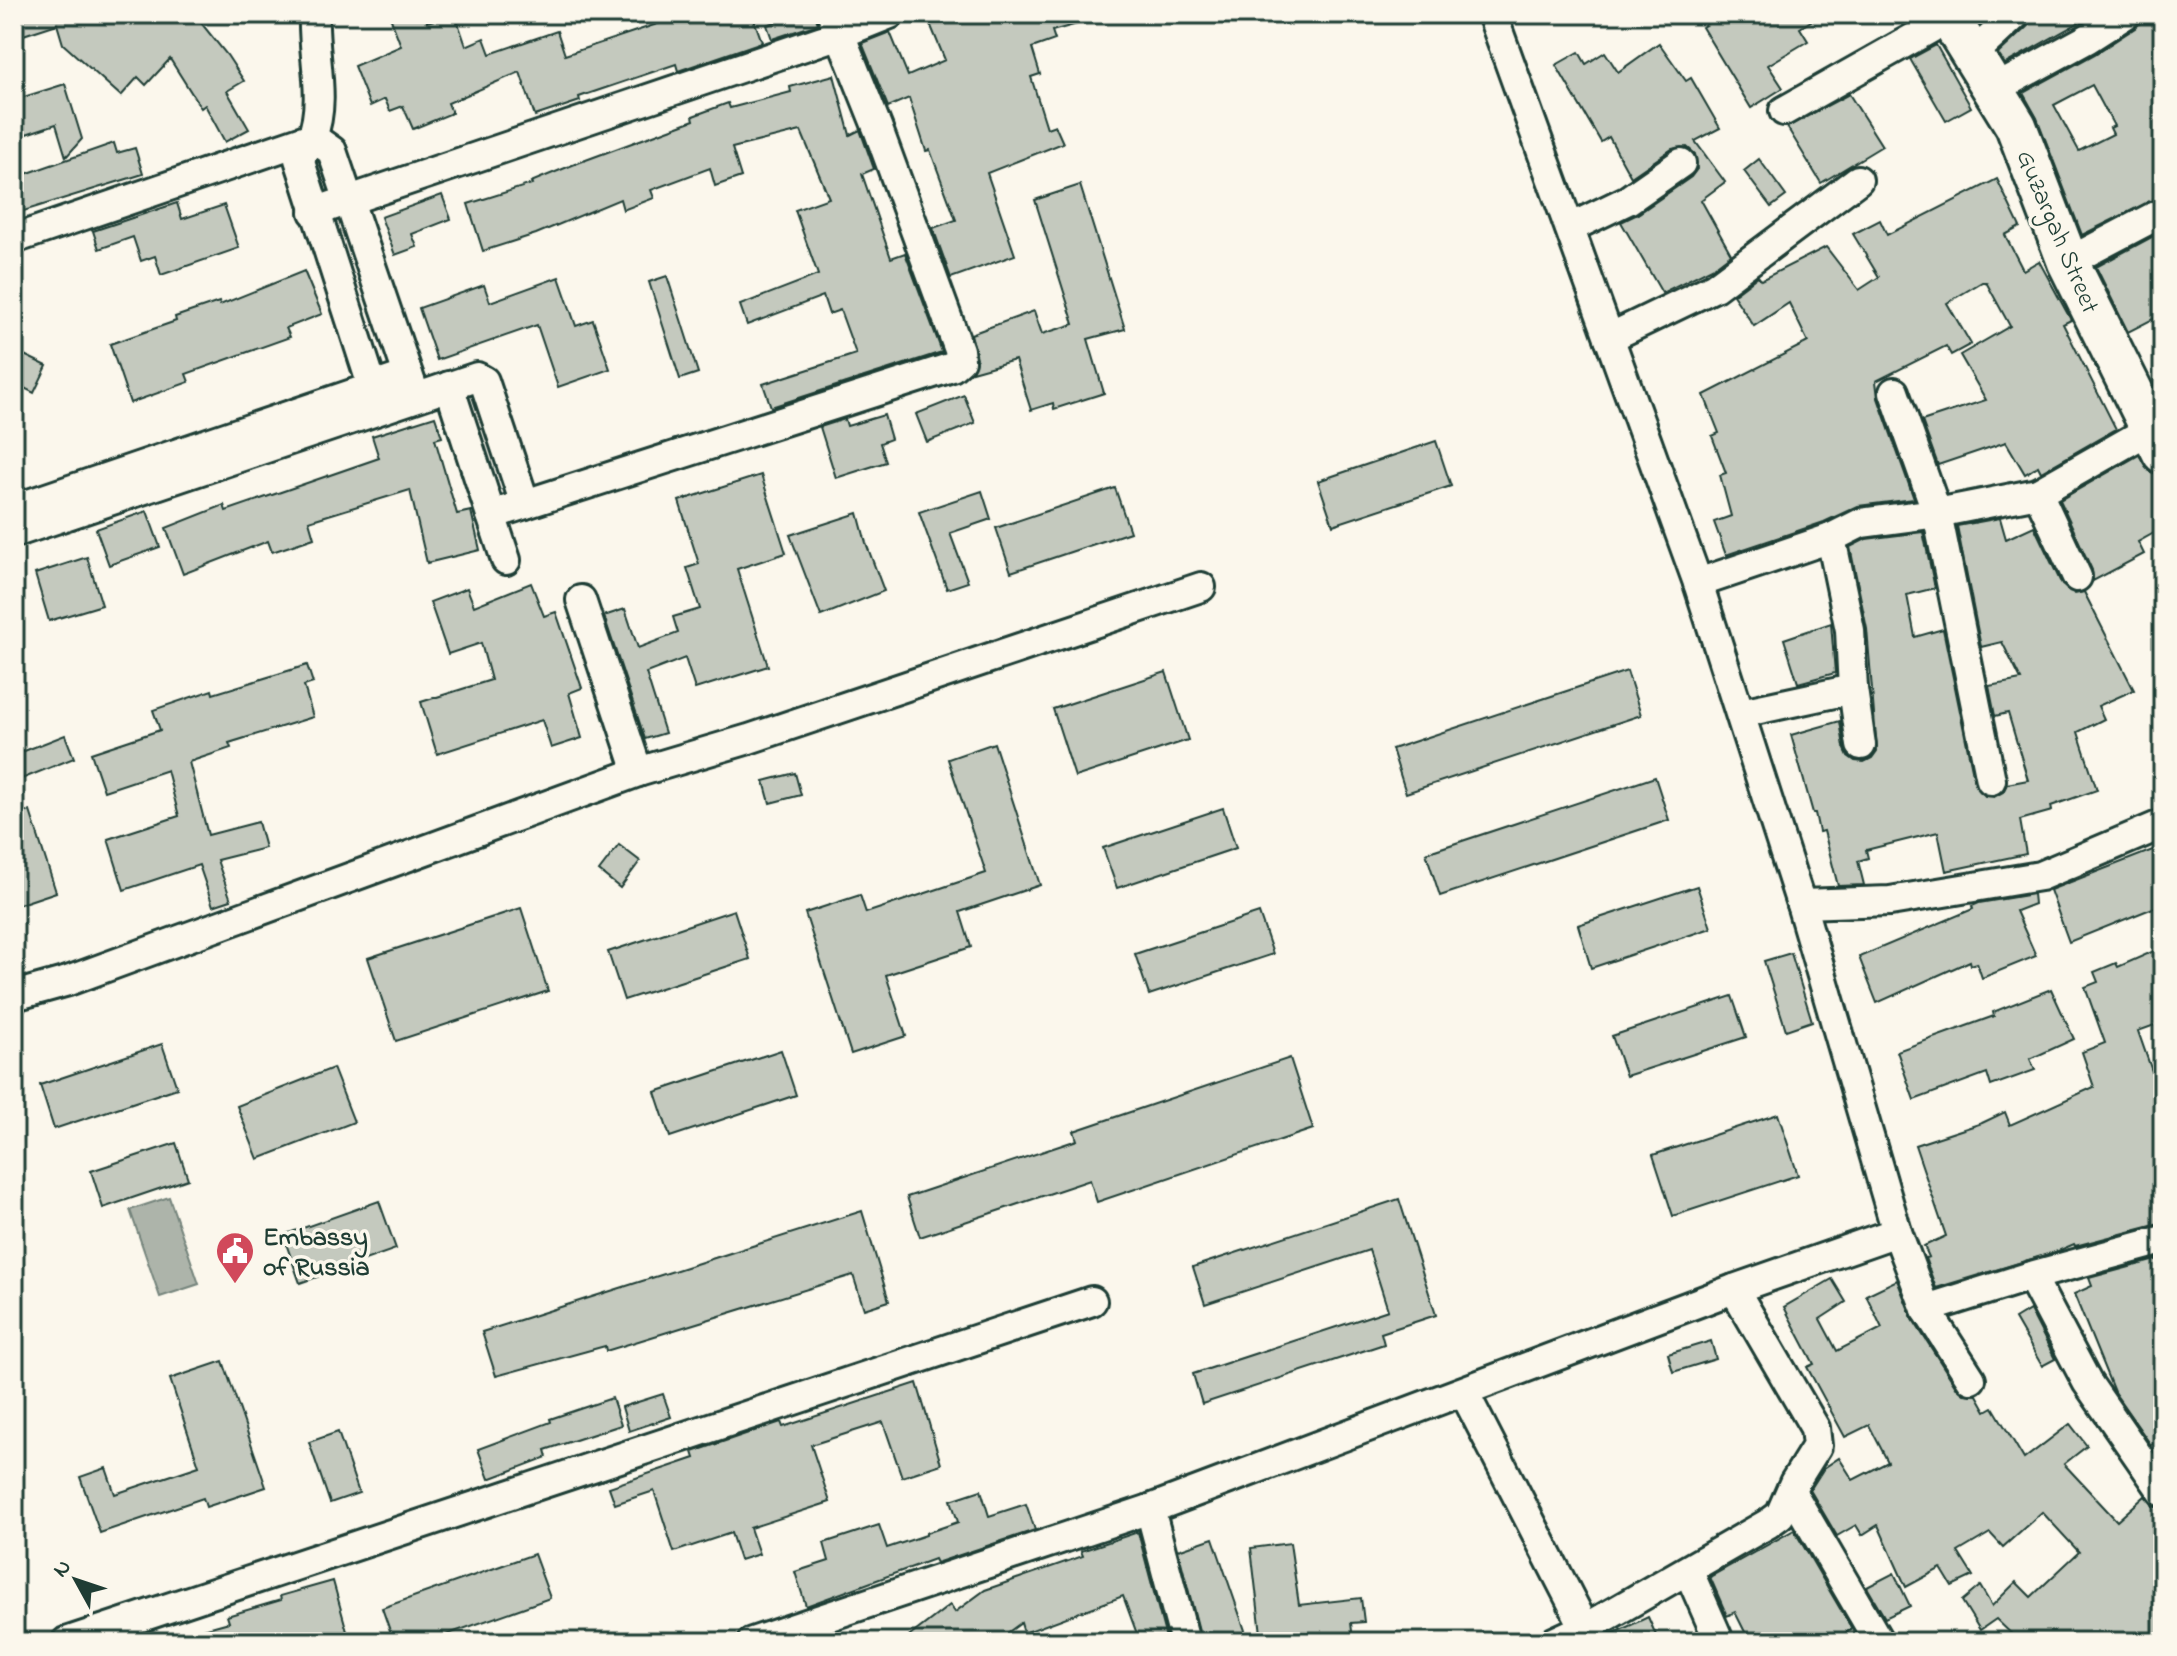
<svg xmlns="http://www.w3.org/2000/svg" width="2177" height="1656" font-family="'Indie Flower',sans-serif">
  <style>
    .water { fill: #adb4aa; stroke: #74847b; stroke-width: 2 }
    .building { fill: #c4c9be; stroke: #1f3d34; stroke-width: 2; fill-rule: evenodd }
    .lines { fill: none; stroke-linecap: round; stroke-linejoin: round }
    .street-casing { stroke: #1f3d34; stroke-width: 34 }
    .secondary-casing { stroke: #1f3d34; stroke-width: 46 }
    .street { stroke: #fbf7ec; stroke-width: 28 }
    .secondary { stroke: #fbf7ec; stroke-width: 40 }
    .labels { text-anchor: middle; stroke-width: 7; stroke-linejoin: round; paint-order: stroke }
    .street-label { font-size: 26px; fill: #1f3d34; stroke: #fbf7ec }
    .poi-label { font-size: 26px; font-weight: bold; fill: #1f3d34; stroke: #fbf7ec; text-anchor: start }
  </style>
  <rect width="100%" height="100%" fill="#fbf7ec"/>
  <filter id="ink" filterUnits="userSpaceOnUse"><feTurbulence type="fractalNoise" baseFrequency=".0125" numOctaves="2"/><feDisplacementMap in="SourceGraphic" scale="16" xChannelSelector="R" yChannelSelector="G"/><feConvolveMatrix kernelMatrix="1 2 1 2 8 2 1 2 1" color-interpolation-filters="sRGB"/></filter>
  <g filter="url(#ink)">
    <path class="water" d="M169,1197l30,87 -39,13 -30,-87z"/>
    <g class="building">
      <path d="M14,14h180l33,41 17,26 -17,10 22,38 -24,13 -20,-37 -4,3 -31,-49 -24,26 -8,-8 -17,19 -58,-52 -6,-20 -43,14z"/>
      <path d="M389,14h37l1,8 28,-8 11,32 18,-8 6,16 67,-23 8,24 95,-32 -1,-5 12,-4h81l10,28 -84,29 -2,-7 -97,33 1,4 -45,15 -15,-44 -72,31 4,10 -39,16 -10,-23 -13,5 -5,-12 -15,7 -16,-40 47,-20z"/>
      <path d="M800,14h15l3,10 -46,15 -5,-14z"/>
      <path d="M926,14h79l2,7 20,-7h64l1,6 -40,11 3,9 -23,8 8,26 -9,3 16,51 8,-3 8,18 -76,30 28,82 -64,23 -18,-50 23,-8 -26,-70 -4,1 -17,-53 -21,9 -26,-64 28,-11 18,44 37,-16z"/>
      <path d="M1723,14h99l-22,14 8,13 -40,24 15,23 -32,20 -49,-81z"/>
      <path d="M2033,14h61l-89,50 -7,-10 30,-28z"/>
      <path d="M2143,14h20v181l-81,40 -45,-117 -14,-25 72,-39 40,-26 6,-6zM2092,85l22,41 -4,2 3,6 -34,17 -25,-46z"/>
      <path d="M1659,43l27,38 5,-3 29,50 -25,13 30,41 -24,18 30,54 -17,13 -52,26 -41,-71 17,-8 53,-37 6,-8 -2,-15 -8,-7 -15,2 -41,28 -22,-40 -8,5 -45,-77 23,-13 7,12 19,-12 13,20z"/>
      <path d="M1936,45l35,62 -25,14 -36,-62z"/>
      <path d="M834,75l16,60 10,-5 14,39 -12,5 29,84 14,-5 37,99 -171,55 -8,-23 93,-30 -16,-44 -11,4 -6,-18 -76,29 -7,-20 78,-30 -23,-65 34,-12 -28,-67 -69,17 9,29 -26,9 -5,-18 -59,22 3,8 -31,12 -3,-11 -84,35 -53,17 -15,-47 64,-20 -1,-2 44,-18 119,-44 -1,-4 35,-13 2,5 61,-16 -1,-5z"/>
      <path d="M65,84l17,55 -16,18 -10,-33 -42,14v-38z"/>
      <path d="M1849,94l33,52 -61,37 -34,-56z"/>
      <path d="M114,143l3,10 18,-5 8,26 -129,40v-36z"/>
      <path d="M1759,159l27,37 -15,11 -27,-36z"/>
      <path d="M1997,179l23,48 -15,8 18,35 16,-9 32,59 -8,4 53,105 -75,43 -3,-6 -13,8 -19,-32 -68,23 -16,-44 64,-21 -26,-45 50,-29 -24,-44h-4l-35,21 24,41 -20,11 -5,-9 -70,35 2,17 36,101 -56,7 -34,16 -98,33 -12,-33 17,-6 -11,-41 6,-2 -14,-37 7,-3 -15,-38 104,-53 -19,-39 -35,23 -21,-31 25,-19 3,4 65,-33 33,43 20,-13 -26,-43 27,-14 7,15z"/>
      <path d="M1080,185l45,144 -37,10 16,54 -50,16 -1,-6 -22,7 -16,-50 -43,12 5,-14 -6,-24 63,-23 8,23 32,-10 -39,-124z"/>
      <path d="M442,195l9,24 -39,15 5,13 -22,8 -14,-38z"/>
      <path d="M177,203l5,16 42,-14 15,43 -78,27 -6,-19 -14,5 -8,-24 -34,12 -6,-18z"/>
      <path d="M2163,231v83l-35,18 -32,-65z"/>
      <path d="M304,271l18,43 -36,14 4,9 -104,37 3,8 -59,21 -20,-59 66,-23 -1,-4 44,-15 1,3z"/>
      <path d="M667,276l31,97 -18,6 -31,-97z"/>
      <path d="M559,277l17,49 17,-6 17,49 -52,18 -21,-62 -100,35 -18,-52 65,-23 6,17z"/>
      <path d="M14,350l33,16 -13,27 -20,-10z"/>
      <path d="M964,395l11,28 -48,19 -11,-28z"/>
      <path d="M884,415l7,24 -11,4 6,19 -50,16 -16,-51 25,-8 2,7z"/>
      <path d="M435,416l7,21 -7,2 22,75 14,-3 9,39 -53,13 -17,-73 -101,31 5,17 -42,14 -4,-11 -85,33 -17,-46 58,-23 2,6 153,-53 -7,-22z"/>
      <path d="M1436,441l15,45 -118,39 -15,-44z"/>
      <path d="M2139,455l11,17 7,2 6,11v43l-25,14 6,12 -51,27 -1,-11 -32,-70z"/>
      <path d="M761,475l25,78 -49,16 31,97 -73,23 -10,-31 -39,15 19,60 -20,6 -41,-123 21,-7 13,39 40,-15 -5,-16 27,-8 -13,-41 12,-4 -20,-63z"/>
      <path d="M1115,488l15,44 -119,40 -15,-44z"/>
      <path d="M982,491l9,28 -41,14 18,49 -21,7 -28,-77z"/>
      <path d="M147,511l13,36 -51,18 -13,-36z"/>
      <path d="M858,513l8,30 18,48 -63,25 -31,-81z"/>
      <path d="M2000,518l6,21 28,-13 28,59 13,9 9,-2 50,98 -36,16 6,13 -26,13 19,58 -46,16 1,5 -32,9 6,34 -80,17 -8,-39 -72,18 2,8 -10,3 6,24 -26,1 -14,-55 -5,1 -4,-19h-2l-22,-78 49,-14 4,26 4,9 7,5 9,1 8,-4 5,-7 -10,-122 -17,-82 16,-8 57,-7 12,56 -28,7 8,42 28,-8 32,155 10,12 9,1 9,-5 4,-8 21,-4 -20,-67 -13,3 -6,-30 32,-6 -19,-38 -21,5 -24,-121z"/>
      <path d="M87,557l15,48 -53,16 -14,-47z"/>
      <path d="M531,583l13,33 12,-4 26,76 -13,5 13,45 -31,10 -9,-28 -105,34 -16,-52 70,-22 -10,-37 -33,11 -18,-52 37,-14 7,18z"/>
      <path d="M1831,623l4,50 -37,10 -14,-44z"/>
      <path d="M307,665l6,18 -9,3 9,31 -84,26 2,5 -42,14 19,73 50,-13 7,26 -48,12 14,40 -18,6 -14,-41 -75,25 -16,-51 71,-23 -12,-46 -63,21 -13,-38 69,-23 -7,-20 59,-20 1,4z"/>
      <path d="M1627,671l14,44 -235,78 -14,-44z"/>
      <path d="M1166,672l22,68 -113,37 -22,-68z"/>
      <path d="M65,735l9,23 -60,24v-27z"/>
      <path d="M994,743l46,142 -80,27 11,35 -85,28 20,61 -55,18 -46,-141 55,-18 6,18 120,-40 -38,-114z"/>
      <path d="M795,773l6,22 -31,8 -6,-22z"/>
      <path d="M1655,777l14,43 -229,76 -14,-43z"/>
      <path d="M1223,808l13,40 -119,40 -14,-40z"/>
      <path d="M30,811l26,81 -42,14v-90z"/>
      <path d="M619,845l21,16 -20,27 -21,-17z"/>
      <path d="M2163,846v58l-94,38 -19,-52z"/>
      <path d="M1697,886l14,42 -120,40 -13,-43z"/>
      <path d="M2033,894l1,10 -18,7 20,45 -54,22 -5,-15 -6,2 -1,-4 -93,42 -18,-46 114,-48 -1,-3 7,-3z"/>
      <path d="M521,908l27,83 -152,50 -28,-83z"/>
      <path d="M734,910l16,49 -126,41 -16,-48z"/>
      <path d="M1259,913l14,41 -124,41 -14,-41z"/>
      <path d="M2163,947v75l-25,9 15,43 10,-2v151l-88,23 -1,-2 -16,7 -122,37 -11,-30 4,-1 -5,-11 22,-10 -31,-91 67,-22 23,-11 5,13 84,-38 -12,-35 23,-9 -20,-56 13,-5 -4,-10 22,-9 2,4z"/>
      <path d="M1791,953l21,68 -26,9 -22,-69z"/>
      <path d="M2051,989l23,50 -44,20 5,11 -44,16 -4,-13 -73,27 -17,-49 97,-35 -1,-4z"/>
      <path d="M1732,996l14,41 -120,39 -14,-40z"/>
      <path d="M162,1044l15,44 -123,41 -14,-44z"/>
      <path d="M781,1050l15,45 -126,42 -15,-45z"/>
      <path d="M1290,1058l23,71 -216,73 -7,-22 -170,57 -13,-40 170,-57 -3,-9z"/>
      <path d="M333,1068l21,54 -96,37 -21,-53z"/>
      <path d="M1778,1114l20,61 -125,41 -20,-61z"/>
      <path d="M176,1143l12,36 -85,29 -12,-37z"/>
      <path d="M1399,1199l37,116 -55,18 3,11 -182,60 -9,-30 195,-64 -19,-60 -164,54 -12,-37z"/>
      <path d="M379,1201l17,48 -96,34 -17,-48z"/>
      <path d="M862,1211l27,90 -25,8 -11,-34 -247,76 -1,-5 -109,30 -14,-44z"/>
      <path d="M2163,1258v178l-12,9 -37,-53 -40,-98 18,-8 -3,-8z"/>
      <path d="M1832,1279l14,23 -26,17 17,32 45,-23 -16,-33 31,-15 15,38 45,70 7,6 13,1 9,16 7,-4 31,52 46,-35 17,22 -23,18 53,57 28,-25 10,11 8,2v133h-143l-24,-23 -16,11 -18,-29 18,-15 12,20 24,-24 15,15 48,-45 -37,-40 -39,35 -13,-14 -32,19 15,24 -21,10 -11,-18 -35,19 -28,-62 -16,10 -6,-10 -19,11 -27,-46 14,-22 15,-10 14,22 35,-18 -19,-37 -24,12 -38,-70 7,-3 -30,-57z"/>
      <path d="M2030,1310l25,49 -13,7 -27,-47z"/>
      <path d="M1711,1341l5,18 -43,13 -5,-18z"/>
      <path d="M223,1361l43,126 -60,20 -3,-9 -103,35 -20,-56 26,-9 9,26 84,-28 -29,-87z"/>
      <path d="M917,1383l24,81 -39,13 -19,-55 -72,23 19,57 -80,26 9,26 -19,6 -9,-27 -57,19 -20,-61 -39,13 -6,-17 86,-29 -2,-6 88,-30 2,5z"/>
      <path d="M663,1394l8,23 -42,14 -7,-24z"/>
      <path d="M612,1398l9,27 -76,25 2,7 -58,22 -11,-30 73,-27 -1,-3z"/>
      <path d="M338,1432l21,61 -29,10 -21,-61z"/>
      <path d="M981,1490l8,26 37,-12 9,26 -99,33 -2,-4 -128,47 -11,-34 34,-11 -5,-18 55,-18 8,23 39,-13v-2l32,-11 -7,-22z"/>
      <path d="M1794,1530l58,99 -22,13h-80l-15,-30 -8,4 -17,-39z"/>
      <path d="M1138,1532l29,110h-27l-17,-46 -99,37 -3,-10 -26,19h-93l48,-37 5,7 30,-22 98,-34 -2,-5z"/>
      <path d="M1213,1538l36,104h-47l-24,-92z"/>
      <path d="M1290,1543l9,62 62,-7 3,24 -13,1 2,16 -21,3h-70l-11,-94z"/>
      <path d="M534,1554l16,44 -124,44h-32l-12,-34z"/>
      <path d="M1894,1573l16,33 -25,12 -18,-31z"/>
      <path d="M333,1581l15,54 -26,7h-143l-1,-6 51,-14 -2,-6 54,-16 -1,-4z"/>
      <path d="M1648,1617l11,25h-64z"/>
    </g>
    <g class="lines">
      <g class="street-casing">
        <g id="street">
          <path d="M314,14c-2,40 13,85 -2,123 -3,7 -8,15 -13,22l79,245"/>
          <path d="M1492,14l206,569 103,321 96,328 29,77 45,70"/>
          <path d="M1972,55l44,-41"/>
          <path d="M1995,89l92,-50 39,-25"/>
          <path d="M1784,111l165,-93"/>
          <path d="M312,137l20,14 82,241"/>
          <path d="M314,212l526,-178 50,-20"/>
          <path d="M1570,228l58,-28 53,-37"/>
          <path d="M14,239l298,-102"/>
          <path d="M2068,262l95,-50"/>
          <path d="M1609,338l106,-51 143,-107"/>
          <path d="M449,386l42,129 461,-148 8,-7 -1,-10 -81,-221 -46,-115"/>
          <path d="M1894,392l43,121 54,267"/>
          <path d="M2038,493l39,84"/>
          <path d="M14,509l394,-134"/>
          <path d="M491,515l15,45"/>
          <path d="M14,533l463,-156 7,4 41,123"/>
          <path d="M1831,538l19,92 3,59 8,56"/>
          <path d="M1698,583l133,-45 30,-15 76,-10 101,-20 125,-71"/>
          <path d="M581,600l57,172"/>
          <path d="M1741,713l112,-24"/>
          <path d="M1801,904l89,-3 150,-25 123,-52"/>
          <path d="M14,996l54,-15 570,-209 111,-33 452,-152"/>
          <path d="M2031,1276l56,106 76,110"/>
          <path d="M1926,1309l105,-33 132,-36"/>
          <path d="M1464,1392l121,236"/>
          <path d="M1791,1491l88,151"/>
          <path d="M1150,1509l35,133"/>
          <path d="M1688,1570l29,66v6"/>
          <path d="M66,1642l1026,-341"/>
          <path d="M752,1642l398,-133 584,-220 163,-57"/>
          <path d="M1554,1642l41,-19 174,-100 11,-8 14,-32 23,-37 -2,-18 -81,-139"/>
        </g>
      </g>
      <g class="secondary-casing">
        <path id="secondary" d="M1947,14l69,112 52,136 95,191"/>
      </g>
      <use href="#street" class="street"/>
      <use href="#secondary" class="secondary"/>
    </g>
  </g>
  <defs>
    <g id="civic-pin" transform="scale(2)"><path d="M0 17L-7.5 6A9.5 9.5 0 1 1 7.5 6Z" fill="#d1495b" stroke="#fbf7ec"/><path d="M-.6-6.5H3V-4.5H.6V-3L4-1V1h2V6H-6V1h2V-1L-.6-3ZM-1.2 2.5V6h2.4V2.5Z" fill="#fff"/></g>
  </defs>
  <g fill-rule="evenodd">
    <use href="#civic-pin" x="235" y="1251"/>
  </g>
  <g class="labels">
    <g class="street-label">
      <text transform="translate(2059 231) rotate(67)" y="9">Guzargah Street</text>
    </g>
    <g class="poi-label">
      <text x="263" y="1245">Embassy<tspan x="263" dy="30">of Russia</tspan></text>
    </g>
  </g>
  <rect width="2177" height="1656" fill="none" stroke="#fbf7ec" stroke-width="48"/>
  <rect x="24" y="24" width="2129" height="1608" fill="none" stroke="#1f3d34" stroke-width="3" filter="url(#ink)"/>
  <g transform="translate(76 1580) rotate(310)" stroke="#fbf7ec" stroke-width="6" paint-order="stroke">
  <path d="M0-6L14 30L0 20L-14 30Z" fill="#1f3d34"/>
  <text y="-12" font-size="22" font-weight="bold" text-anchor="middle" fill="#1f3d34">N</text>
  </g>
</svg>
